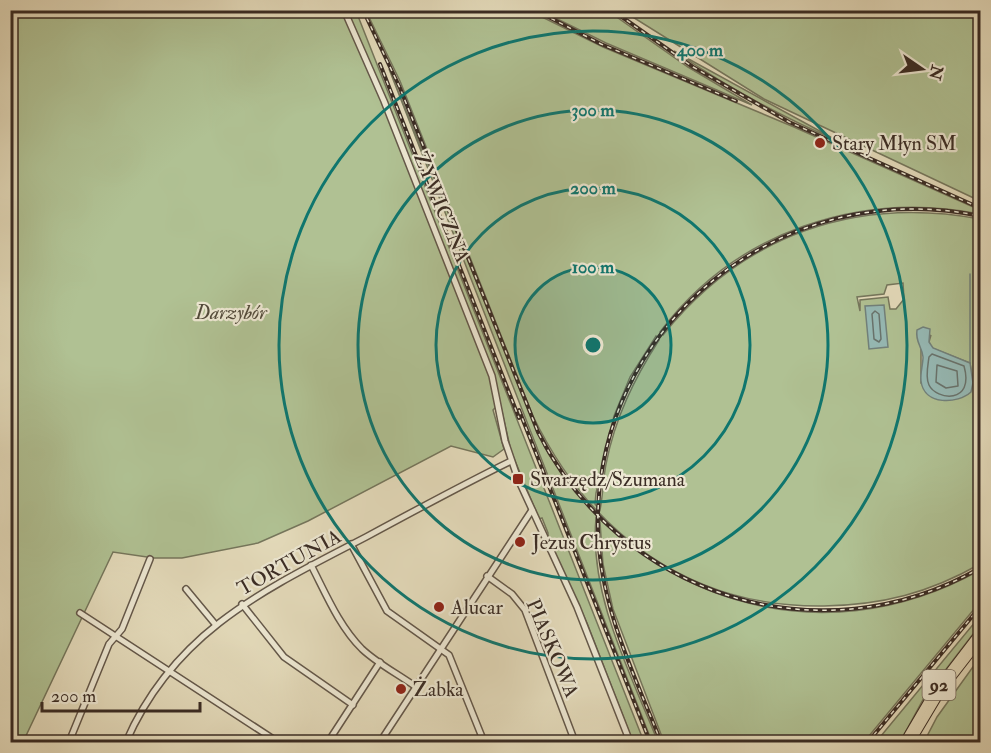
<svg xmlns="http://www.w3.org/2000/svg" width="991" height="753" font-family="'IM FELL Double Pica',serif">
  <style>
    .green { fill: #b0c193; stroke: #75765c; stroke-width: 1.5; fill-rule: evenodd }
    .water { fill: #96bab6; stroke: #71817c; stroke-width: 1.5 }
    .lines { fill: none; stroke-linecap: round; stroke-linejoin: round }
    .shore { stroke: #68736d; stroke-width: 1.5 }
    .stream { stroke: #71817c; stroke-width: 1.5 }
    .minor-casing { stroke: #64584a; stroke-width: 8 }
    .major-casing { stroke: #3a2c24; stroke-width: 9 }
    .minor { stroke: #ede8d3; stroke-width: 5 }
    .major { stroke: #e4dbbb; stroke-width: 7 }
    .rail-casing { stroke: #3a2c24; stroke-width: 4 }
    .rail { stroke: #ede8d3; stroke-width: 1.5; stroke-dasharray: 4.5; stroke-linecap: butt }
    .ring { fill: none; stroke: #0f766e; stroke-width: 3 }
    .poi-dot { fill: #8f2418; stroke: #ede8d3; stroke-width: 2 }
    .labels { text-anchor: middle; stroke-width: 4.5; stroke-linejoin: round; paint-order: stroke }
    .shield { fill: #ede8d3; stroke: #706458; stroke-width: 1.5 }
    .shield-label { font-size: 18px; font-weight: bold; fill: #3a2c24 }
    .poi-label { font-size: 20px; fill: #3a2c24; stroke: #ede8d3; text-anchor: start }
    .street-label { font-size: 20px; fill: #3a2c24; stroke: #ede8d3 }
    .park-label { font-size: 20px; font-style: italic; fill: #524a3a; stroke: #ede8d3 }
    .centre { fill: #0f766e; stroke: #ede8d3; stroke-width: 3 }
    .ring-label { font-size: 18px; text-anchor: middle; font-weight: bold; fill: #0f766e; stroke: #ede8d3; stroke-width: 4.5; stroke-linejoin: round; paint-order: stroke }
  </style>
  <rect width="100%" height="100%" fill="#e4dbbb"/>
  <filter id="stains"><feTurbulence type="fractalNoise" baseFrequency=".00333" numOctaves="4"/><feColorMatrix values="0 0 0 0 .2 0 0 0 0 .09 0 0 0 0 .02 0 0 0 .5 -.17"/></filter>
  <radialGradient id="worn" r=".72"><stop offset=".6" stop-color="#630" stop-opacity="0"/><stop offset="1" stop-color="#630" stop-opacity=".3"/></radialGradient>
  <g class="green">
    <path d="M10,11h334l22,47 126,318 6,29 -5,5 11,39 -11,8 -42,-11 -143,75 -50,22 -76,15h-28l-41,-6 -90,190h-13z"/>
    <path d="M347,11h9l288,731h-11l-46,-119 -39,-85v-5l-6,-15 -3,1 -28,-68 -18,-78 -116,-294z"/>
    <path d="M366,11h164l73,36 191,80 186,83v4c-121,-24 -245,18 -320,118l3,3c80,-100 192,-139 317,-116v345c-51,29 -98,41 -156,42 -133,2 -234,-72 -291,-190l-133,-335zM903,283l1,16 -8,10h-6l-2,-12 -28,3v11l-3,-14 27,-3 3,-9zM931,335l-2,7 3,6 38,15 3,20h-52v-35zM656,336l3,4c-25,39 -44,78 -53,124 -3,15 -3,32 -6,46l-5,-6 1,-11 18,-77 16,-39z"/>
    <path d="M541,11h67l80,56 64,38 -146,-62z"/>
    <path d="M623,11h357v190l-216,-102z"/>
    <path d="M674,51l162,89c-57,-24 -110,-54 -162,-89z"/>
    <path d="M389,69l155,377c93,155 275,214 436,124v32l-116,140h-200l-51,-133 -10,-45 -3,-42 -4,-4c-7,77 34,154 62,224h-6z"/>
    <path d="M980,616v9l-56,73 -24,44h-24z"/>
    <path d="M980,657v85h-56l13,-25z"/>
  </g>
  <g class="water">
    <path d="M884,305l4,42 -19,2 -4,-43z"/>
    <path d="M923,327l7,2 -1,13 4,6 37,15 3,20 -2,9c-13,12 -47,14 -50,-11 -1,-8 2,-16 2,-24 -1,-11 -8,-15 -6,-27z"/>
  </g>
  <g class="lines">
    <g class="shore">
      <path d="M875,311l4,3 2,25 -2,3 -5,-3 -2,-25z"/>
      <path d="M932,354l32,12c11,39 -28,34 -35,19 -4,-8 -1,-20 0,-28z"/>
      <path d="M937,365l20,6 1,15 -12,2 -10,-6z"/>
    </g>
    <path class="stream" d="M970,363v-89"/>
    <g class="minor-casing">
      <g id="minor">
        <path d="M344,10l40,91 108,275 13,65 13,38 59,128 53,135"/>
        <path d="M351,544l36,67 62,44 35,87"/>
        <path d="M311,565c15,29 28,61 51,84 16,15 36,25 54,38"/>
        <path d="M487,576l25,18 13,16 50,132"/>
        <path d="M186,589l29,35"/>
        <path d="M242,604l42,53 69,48"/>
        <path d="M80,613l198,129"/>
        <path d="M69,742l40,-98 13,-15 28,-70"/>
        <path d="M126,742c48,-111 140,-153 240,-205 48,-26 96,-52 145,-76"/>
        <path d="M328,742l52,-80"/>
        <path d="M380,742l152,-232"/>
      </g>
    </g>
    <g class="major-casing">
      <g id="major">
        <path d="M904,742l27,-46 49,-64"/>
        <path d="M911,742l31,-52 38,-49"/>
      </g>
    </g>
    <use href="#minor" class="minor"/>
    <use href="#major" class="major"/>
    <g class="rail-casing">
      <g id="rail">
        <path d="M363,10l37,78 138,344c83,164 281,228 442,136"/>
        <path d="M535,10l66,34 135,57"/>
        <path d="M612,10l81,57 96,55 191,86"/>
        <path d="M380,64l139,354"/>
        <path d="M519,410l131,332"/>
        <path d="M661,742c-27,-68 -61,-136 -63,-211 -6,-205 184,-357 382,-315"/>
        <path d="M868,742l112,-135"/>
      </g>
    </g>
    <use href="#rail" class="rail"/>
  </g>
  <circle cx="593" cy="345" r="78" fill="#0f766e" fill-opacity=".12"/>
  <g class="ring">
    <circle cx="593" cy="345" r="78"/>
    <circle cx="593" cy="345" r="157"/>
    <circle cx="593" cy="345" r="235"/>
    <circle cx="593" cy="345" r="314"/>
  </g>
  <g class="poi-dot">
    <circle cx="820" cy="143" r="6"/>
    <rect x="512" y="473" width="12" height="12" rx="3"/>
    <circle cx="520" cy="542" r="6"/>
    <circle cx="439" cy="607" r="6"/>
    <circle cx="401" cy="689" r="6"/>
  </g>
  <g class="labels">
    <rect class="shield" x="922.5" y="670" width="33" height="30" rx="4.5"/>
    <g class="shield-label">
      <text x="939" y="691">92</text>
    </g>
    <g class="poi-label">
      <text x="832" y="150">Stary Młyn SM</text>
      <text x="530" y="486">Swarzędz/Szumana</text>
      <text x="532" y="549">Jezus Chrystus</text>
      <text x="451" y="614">Alucar</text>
      <text x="413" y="696">Żabka</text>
    </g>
    <g class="street-label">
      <text transform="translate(442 207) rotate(68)" y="7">ŻYWICZNA</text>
      <text transform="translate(289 562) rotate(-29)" y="7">TORTUNIA</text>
      <text transform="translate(553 648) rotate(67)" y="7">PIASKOWA</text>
    </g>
    <g class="park-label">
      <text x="231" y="319">Darzybór</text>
    </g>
  </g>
  <circle cx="593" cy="345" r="9" class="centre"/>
  <g class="ring-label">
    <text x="700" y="56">400 m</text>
    <text x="593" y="116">300 m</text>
    <text x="593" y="194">200 m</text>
    <text x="593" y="273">100 m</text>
  </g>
  <rect width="991" height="753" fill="none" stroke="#e4dbbb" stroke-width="36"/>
  <rect x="12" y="12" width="967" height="729" fill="none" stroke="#3a2c24" stroke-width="3"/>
  <rect x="18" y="18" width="955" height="717" fill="none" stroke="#3a2c24" stroke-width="1.5"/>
  <g transform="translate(922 69) rotate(104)" stroke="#ede8d3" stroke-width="4.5" paint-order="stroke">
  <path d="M0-4.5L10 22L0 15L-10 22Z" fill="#3a2c24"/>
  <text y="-9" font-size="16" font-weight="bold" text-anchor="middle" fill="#3a2c24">N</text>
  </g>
  <path d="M42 702v9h158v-9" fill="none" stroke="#3a2c24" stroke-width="3"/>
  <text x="51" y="702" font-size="18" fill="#3a2c24" stroke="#ede8d3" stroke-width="4.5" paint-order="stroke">200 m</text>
  <rect width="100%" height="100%" filter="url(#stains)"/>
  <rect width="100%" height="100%" fill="url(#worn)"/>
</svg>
